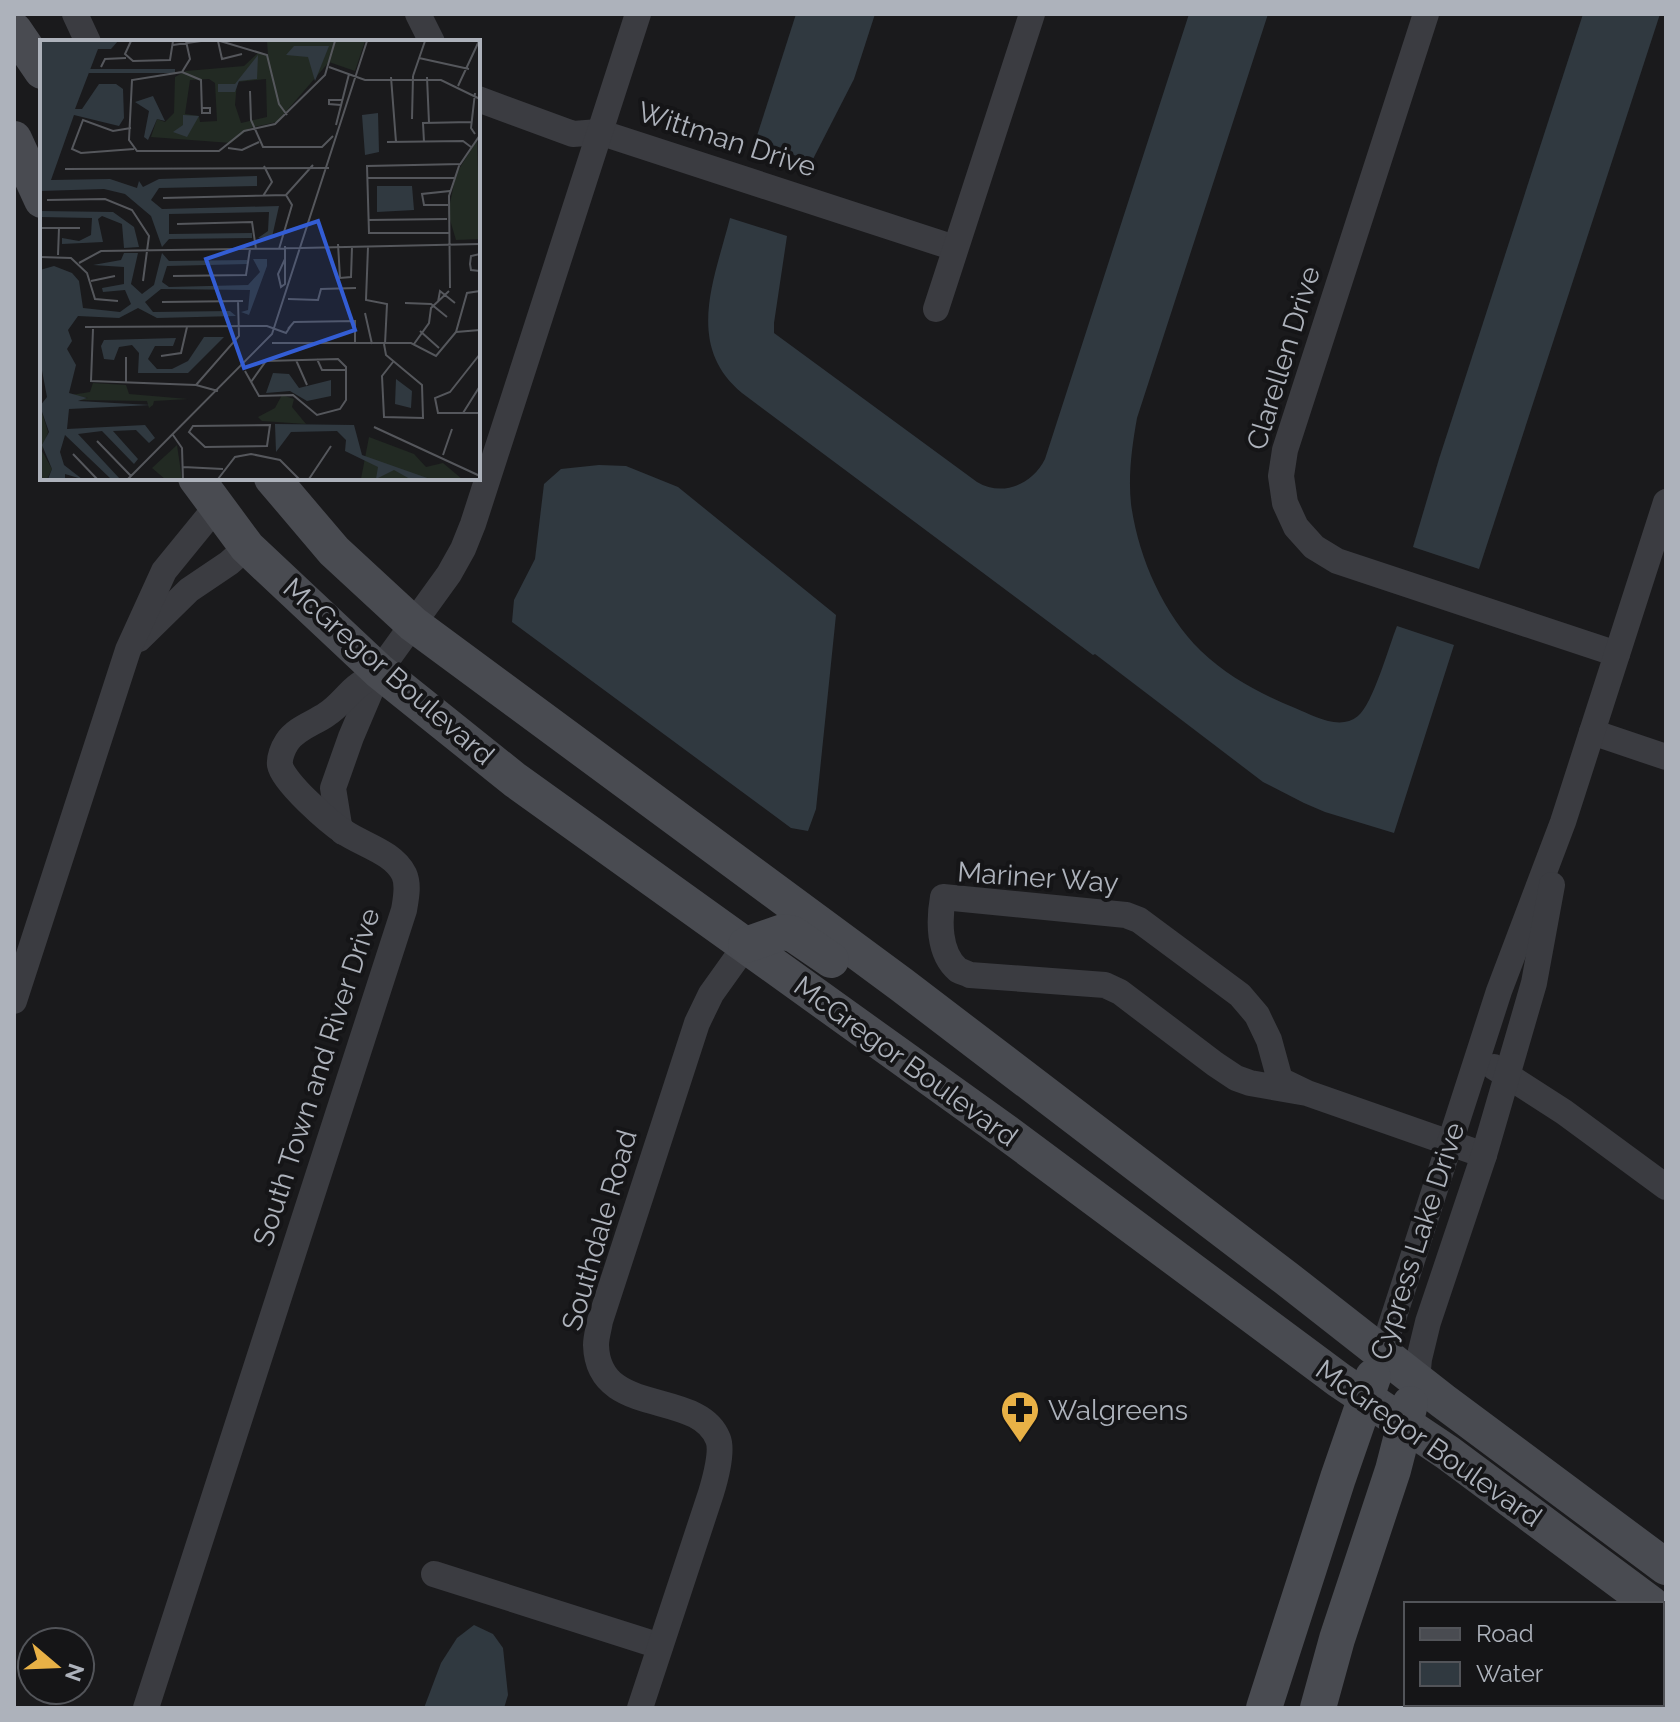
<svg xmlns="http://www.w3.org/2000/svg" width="1680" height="1722" font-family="Raleway,sans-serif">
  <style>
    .water { fill: #303940 }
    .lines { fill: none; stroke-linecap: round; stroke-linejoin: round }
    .minor { stroke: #3b3c41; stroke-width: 26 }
    .secondary { stroke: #494b51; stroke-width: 36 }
    .labels { text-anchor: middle; stroke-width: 8; stroke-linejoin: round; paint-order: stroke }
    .street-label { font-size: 28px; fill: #adb2bb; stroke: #151517 }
    .poi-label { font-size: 28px; fill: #adb2bb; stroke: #151517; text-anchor: start }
    .inset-river { fill: none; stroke: #303940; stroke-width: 4 }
    .inset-road { fill: none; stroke: #55575c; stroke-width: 2 }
    .view { fill: #335dd4; fill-opacity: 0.15; stroke: #335dd4; stroke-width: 4 }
    .inset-edge { fill: none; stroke: #adb2bb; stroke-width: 4 }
  </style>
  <rect width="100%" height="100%" fill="#1a1a1c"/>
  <g class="water">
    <path d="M796,14h79l-21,65 -42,82 -57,-19z"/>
    <path d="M1189,14h79l-131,404c-5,28 -9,57 -6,86 7,52 32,110 70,147 27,26 60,43 94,57 19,8 45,23 63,8 15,-12 31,-70 39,-90l57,19 -60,188 -69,-21 -21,-9 -41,-21 -168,-128 -2,1 -351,-262c-58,-48 -27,-115 -12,-175l57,18 -13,87v10l203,149c25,15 55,3 68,-23z"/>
    <path d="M1583,14h77l-181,555 -66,-22 26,-88z"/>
    <path d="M599,465l27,1 52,21 158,128 -20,194 -8,22 -17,-3 -279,-206 2,-22 21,-41 9,-75 17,-15z"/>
    <path d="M474,1625l19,9 10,14 5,47 -4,13h-80l17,-45 16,-25z"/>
  </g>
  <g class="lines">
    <g class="minor">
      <path d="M75,14l13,28"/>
      <path d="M418,14l14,28"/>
      <path d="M1426,14l-141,436 -4,26 4,27 11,24 18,20 23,14 280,93"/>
      <path d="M478,99l95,35 26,-2 356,116"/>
      <path d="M936,309l96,-295"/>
      <path d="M139,639l50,-49 40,-27 18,-16"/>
      <path d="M1592,732l74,25"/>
      <path d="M343,832l-4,-7 -6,-37 18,-51 28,-66 70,-97 14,-25 10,-25 165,-510"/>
      <path d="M14,1001l114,-351 36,-79 53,-65"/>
      <path d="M1494,1067l70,45 102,75"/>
      <path d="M1307,1093l-57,-10 -14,-5 -21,-14 -95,-72 -15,-7 -135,-10c-4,-2 -8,-3 -12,-5 -20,-17 -19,-50 -15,-73l183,18 13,5 101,75 17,20 12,25 11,40 27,13 177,62"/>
      <path d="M1382,1353l117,-362 64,-169 103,-320"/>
      <path d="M1417,1379l2,-20 9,-37 56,-167 50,-172 18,-98"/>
      <path d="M434,1574l226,72"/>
      <path d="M146,1708l258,-798c2,-12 5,-25 0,-36 -11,-22 -41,-29 -60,-42 -15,-10 -61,-50 -64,-67 -1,-7 3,-17 7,-23 9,-14 28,-19 40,-28 11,-7 18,-17 27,-25 8,-7 17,-12 25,-18"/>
      <path d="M640,1708l71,-215c4,-13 12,-42 7,-54 -20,-51 -120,-20 -122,-94 0,-8 3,-17 4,-24l97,-298 14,-29 35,-49"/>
    </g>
    <g class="secondary">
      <path d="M14,30l28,41"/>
      <path d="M14,139l28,61"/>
      <path d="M196,478l51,69 132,124 136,109 492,353 332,247 109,73 203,151"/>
      <path d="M272,478l62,73 79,73 489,361 384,293 157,123 223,166"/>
      <path d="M746,945l37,-13 10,2 38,26"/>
      <path d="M1264,1708l74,-230 35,-101"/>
      <path d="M1318,1708l19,-69 56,-169 17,-66"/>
    </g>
  </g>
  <defs>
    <g id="pharmacy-pin" transform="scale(2)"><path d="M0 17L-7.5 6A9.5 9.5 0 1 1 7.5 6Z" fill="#e8b146" stroke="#151517"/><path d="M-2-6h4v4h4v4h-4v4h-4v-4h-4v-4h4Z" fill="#111"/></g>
  </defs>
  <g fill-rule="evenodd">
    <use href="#pharmacy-pin" x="1020" y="1410"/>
  </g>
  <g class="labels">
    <g class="street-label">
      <text transform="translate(727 139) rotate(18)" y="10">Wittman Drive</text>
      <text transform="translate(1283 358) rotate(-73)" y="10">Clarellen Drive</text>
      <text transform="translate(389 671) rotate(41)" y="10">McGregor Boulevard</text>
      <text transform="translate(1038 877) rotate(4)" y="10">Mariner Way</text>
      <text transform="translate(906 1061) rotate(36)" y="10">McGregor Boulevard</text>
      <text transform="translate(316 1077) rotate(-72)" y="10">South Town and River Drive</text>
      <text transform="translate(599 1230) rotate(-74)" y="10">Southdale Road</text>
      <text transform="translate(1417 1241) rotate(-72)" y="10">Cypress Lake Drive</text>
      <text transform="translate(1429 1443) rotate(35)" y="10">McGregor Boulevard</text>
    </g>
    <g class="poi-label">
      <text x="1048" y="1420">Walgreens</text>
    </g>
  </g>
  <g transform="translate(40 40)">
    <rect width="440" height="440" fill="#1a1a1c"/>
    <path d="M227,1h98l-10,30 -26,-9 -52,60 -27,6 -19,15 -80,-6 6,-18 8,3 9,-9 1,-36 11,-6 58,-5 15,-14 9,3zM169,39l6,4 2,38 -17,1 -1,-6 -14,-2 5,-34zM226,39l1,38 -26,6 -6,-18 2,-23zM437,100l3,99 -24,1 -8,-27 8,-39zM53,343l33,2 3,9 59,5 -34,2 -1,4 -4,3 -2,-7 -71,-1 12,-2 -17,-3 19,-3zM242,355l12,4 -2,8 14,17 -44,-3 -4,-4 17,-9zM0,366l8,26 -6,19 10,18 -5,10h-7zM329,397l45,17 12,13 17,-4 19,16h-101zM137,405l5,34h-17l-13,-11z" fill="#222a23" fill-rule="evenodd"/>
    <path d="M0,1h78l-7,8h-13l-23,60h7l17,-25h17l7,5 1,29 -5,8 -45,-11 -23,65 59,-1 27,9 2,-7 4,6 16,-8 98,-3v10l-98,2 -8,12 11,9 117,-3 -7,31 -14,1 10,-7 1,-19 -100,2v20l83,-1v5l-83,1 -7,8 -11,-31 -26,-22 -21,-5 -64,2zM254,6h35l-14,35 -7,-24 -22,-2zM218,15l-1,24 -18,2 -4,11h-17v-8h17zM113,56l12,25 -8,-2 -9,21 -4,-3 5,-26 -14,-9zM338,73l1,39 -14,3 -3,-40zM143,75l16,1 -12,21 -14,-5 10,-7zM337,146h35l2,24 -37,2zM0,171l73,1 21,15 5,20 -15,1 -2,-24 -20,-8 -4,3 5,23 -41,2v-6l17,3 12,-6 1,-17 -52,-1zM84,213h14l-7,31 11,10 12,-9 8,-32 7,8 78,-1 1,4 -81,2 -5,16 7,5 79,-2 12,-13 -7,-13h14v7l-18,49 -8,-3 7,-2 2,-20 -89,-1 -16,13 8,10 77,-1 6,5 -79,2 -19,-10 -19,10 -41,-2 -10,14 4,11 -5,8 9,16 -7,28 18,5 -9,3 73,4 -82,4 -2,20 78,-4 10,13 -6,5 -13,-13 -23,1 25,28 -4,5 -32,-33 -24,3 42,45h-9l-46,-44 -5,17 4,13 18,14 -17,-5v5h-17l4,-10 -10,-24 7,-13 -9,-26 7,-9 -7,-37v-90l14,-4 18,7 7,8 4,27 37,4 11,-8 -6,-14 -22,2 -1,-4 22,-4v-17l-31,-2 28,-5zM164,297h20l-36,36h-50l1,-20 -7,-8 -13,2 -5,13 -10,-1 -3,-13 3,-6 72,-2 -3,8h-18l-7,13 9,10h15l16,-8zM233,333l16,1 10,14 32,-8v16l-24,5 -17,-10 -24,2zM356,339l16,12 -1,17 -16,-4zM235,384l79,1 8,30 68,24h-20l-16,-9 -18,9 2,-12 -33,-16 1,-11 -9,-9 -46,1 -15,20z" fill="#303940"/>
    <path class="inset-river" d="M49,31h86"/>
    <path class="inset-road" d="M91,1l-6,13 8,7 37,-1 3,-19M146,1l4,18 -8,13 -50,8 -3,60 8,11h82l25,-20 31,-7 50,-49 10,-34M178,1l4,18 20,-5M180,1l47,14 12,49 8,11M133,5l28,-4M379,18l50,11M61,27l4,-8 21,-1M289,27l36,13h76l39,19M142,32l19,8 1,33h8v-5h-8M373,36l12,-35M351,37l5,65M387,37l2,46M418,46l21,-45M210,51l1,29 12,27h59l11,-11M435,53l-4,35 4,6M301,65l-12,-1v-4h14M372,79l1,-43M296,85l13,-51M91,88l-18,3 -30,-11 -11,29 9,4 53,-4M347,102l76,-1 8,6M384,102l-1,-19 48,-1M188,108l14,2 17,-8M25,129l264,-1M327,138h87M223,156l9,-14 -8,-16M123,158l123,-3 27,-30M7,160l58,-1 27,11 17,26 -6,45M408,165h-24l-2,-11 28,-3M328,180l79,-1M137,184l75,-2 4,27M0,188h40M409,193h-80l-2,-67 94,-2M298,204l2,34 11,-1 1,-30M328,207l-2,53 21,4 -2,40M261,208l179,-4M239,209l13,-44 -6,-10M440,214l-9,2 -1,8 1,6 9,1M18,215l1,-27M0,217l31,1 16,15 8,26 23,2M245,219l-7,15 3,13 4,-3v-38M39,223l22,-12 200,-3M133,236l73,-1 4,-26M51,241l24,-5M410,248l-1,-92 10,-30 21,-31M248,259l30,1 3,-11 35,-1M122,262l81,-1M398,262l2,-11 15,12M365,263l26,1 16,13M325,273l7,31M45,287l182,-1 19,7 4,-6M53,289l-2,52 105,4 22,6M248,289l6,-7 61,-1v23M380,291l19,17M416,292l24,-2M232,303h139l25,13 20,-24 11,-39 13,-2M344,304l2,11 36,30 1,33 -39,-1 -2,-41 11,-14M374,304l15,-21 2,-15 18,-17M440,314l-30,38 -15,6 3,15h42M121,316l20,-3 6,-26M86,317v26M277,319l5,11h23M256,320l11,25M205,331l14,25 34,-1 24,20 23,-6 6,-9v-33l-8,-8 -72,2 -15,21M156,345l43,-49 -1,-35M423,373l17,-27M230,385l-3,21 -62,1 -16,-15 4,-6zM334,387l106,49M133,395l9,13 1,31M57,401l34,35M33,414l24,25M403,415l9,-26M143,427l40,2M88,439l144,-145 95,-293M178,439l17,-22 16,-3 29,6 19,19M269,439l22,-33"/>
    <path class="view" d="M278,181l37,109 -111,38 -38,-109z"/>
    <rect width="440" height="440" class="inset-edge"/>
  </g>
  <rect width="1680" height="1722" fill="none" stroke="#adb2bb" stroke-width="32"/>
  <rect x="1404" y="1602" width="260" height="104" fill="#151517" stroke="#525459" stroke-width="2"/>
  <rect x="1420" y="1628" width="40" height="12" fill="#494b51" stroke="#525459" stroke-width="2"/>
  <text x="1476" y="1642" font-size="24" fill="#adb2bb">Road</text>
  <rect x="1420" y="1662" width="40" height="24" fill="#303940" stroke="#525459" stroke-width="2"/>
  <text x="1476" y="1682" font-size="24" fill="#adb2bb">Water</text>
  <g transform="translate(56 1666) rotate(109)"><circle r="38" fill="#151517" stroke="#525459" stroke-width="2"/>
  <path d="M0-6L14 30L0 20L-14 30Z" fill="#e8b146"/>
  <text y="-12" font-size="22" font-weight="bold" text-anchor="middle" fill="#adb2bb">N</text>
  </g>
</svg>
